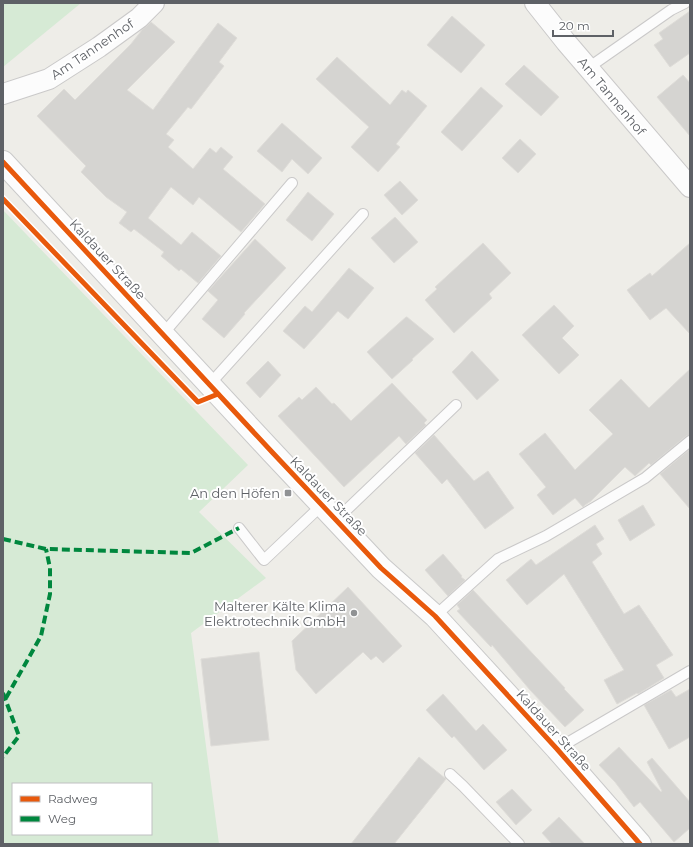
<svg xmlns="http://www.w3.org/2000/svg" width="693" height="847" font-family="Montserrat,sans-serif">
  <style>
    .green { fill: #d6ead5; fill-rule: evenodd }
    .building { fill: #d5d4d1; stroke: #dedcd8 }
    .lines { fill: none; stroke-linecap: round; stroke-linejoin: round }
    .lane-casing { stroke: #cac9c9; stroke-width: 12 }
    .street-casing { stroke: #cac9c9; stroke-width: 22 }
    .secondary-casing { stroke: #c9c9c9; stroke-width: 24 }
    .lane { stroke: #fcfcfc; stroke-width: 10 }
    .street { stroke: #fcfcfc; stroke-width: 20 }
    .secondary { stroke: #fcfcfc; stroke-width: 22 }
    .quiet { stroke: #00873e; stroke-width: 4; stroke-dasharray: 8 4; stroke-linecap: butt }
    .cycleway-casing { stroke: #fff; stroke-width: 8 }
    .cycleway { stroke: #e8590c; stroke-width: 5 }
    .poi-dot { fill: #909294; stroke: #fff; stroke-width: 1.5 }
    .labels { text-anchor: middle; stroke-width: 4; stroke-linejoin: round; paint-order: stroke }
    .street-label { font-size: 13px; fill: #5e6166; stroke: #fff }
    .poi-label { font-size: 13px; fill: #5e6166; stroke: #fff; text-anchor: end }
  </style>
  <rect width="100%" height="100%" fill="#eeede8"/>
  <g class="green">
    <path d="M3,3h78l-78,64z"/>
    <path d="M3,210l245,255 -49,47 67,66 -75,55 28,211h-216zM13,784h138v50h-138z"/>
  </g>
  <g class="building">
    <path d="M690,11v42l-20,14 -16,-22 9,-6 -4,-6z"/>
    <path d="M452,16l33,29 -24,28 -34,-28z"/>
    <path d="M151,22l24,20 -48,48 26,20 65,-87 19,15 -18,24 5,4 -33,43 -3,-2 -22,27 8,6 -6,7 25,22 17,-21 6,5 5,-6 12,10 -10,12 42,35 -24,28 -42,-35 -6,8 -22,-18 -23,31 33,27 11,-13 29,24 -23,27 -17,-14 -2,2 -18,-15 3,-4 -30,-23 -3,3 -12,-9 8,-11 -21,-15 -25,-25 5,-6 -49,-50 27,-27 11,11 56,-56 11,-14z"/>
    <path d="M337,57l53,48 12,-15 4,3 2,-3 19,16 -31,38 4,3 -22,25 -27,-25 18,-20 -53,-48z"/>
    <path d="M524,65l35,32 -18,19 -36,-32z"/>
    <path d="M683,75l7,8v53l-33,-39z"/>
    <path d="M481,87l22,19 -41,45 -21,-19z"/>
    <path d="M282,123l40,35 -14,16 -16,-15 -10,13 -25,-21z"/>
    <path d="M520,139l16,15 -18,19 -16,-15z"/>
    <path d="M400,181l18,19 -16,15 -18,-20z"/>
    <path d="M308,192l26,22 -22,27 -26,-21z"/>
    <path d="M395,217l23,25 -24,21 -23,-25z"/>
    <path d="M255,239l31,29 -42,45 1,1 -21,24 -22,-19 16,-19 -10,-9z"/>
    <path d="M483,243l28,30 -22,21 3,4 -38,35 -29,-33 12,-11 -2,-2z"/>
    <path d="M690,243v91l-24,-26 -16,12 -23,-30 23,-17 2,3z"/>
    <path d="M349,268l25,20 -26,31 -10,-8 -34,38 -21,-18 22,-25 7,6z"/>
    <path d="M554,305l20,21 -12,12 17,17 -20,19 -37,-39z"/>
    <path d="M406,317h1l27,22 -22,20 1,1 -21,19 -25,-27z"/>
    <path d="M472,351l27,29 -22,20 -25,-28 9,-9z"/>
    <path d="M268,361l13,14 -21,23 -14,-15z"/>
    <path d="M690,369v66l-4,1 -35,29 -2,-2 -14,13 -10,-9 -34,34 -6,4 -2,2 -8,-9 -22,17 -16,-20 9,-8 -27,-33 26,-21 30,37 38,-36 -24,-24 32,-31 28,29z"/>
    <path d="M392,383l35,37 -3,3 2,2 -20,19 -7,-8 -55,51 -66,-71 21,-19 3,3 14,-13 16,17 2,-1 17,18z"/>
    <path d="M434,435l40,46 14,-10 26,37 -29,21 -38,-50 -5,5 -27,-31z"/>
    <path d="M690,449v60l-30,-35z"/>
    <path d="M643,505l12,20 -25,16 -12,-21z"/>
    <path d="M595,525l9,14 -8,5 6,10 -10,8 32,52 15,-9 34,50 -17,10 8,13 -26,16 -1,-1 -20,11 -13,-24 20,-10 -60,-96 -37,31 -21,-25 25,-21 5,6z"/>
    <path d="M443,554l19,22 -1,1 4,3 -17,16 -23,-26z"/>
    <path d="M348,587l54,59 -19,17 -7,-7 -5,4 -8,-8 -47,42 -20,-24 -4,-29z"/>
    <path d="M473,590l92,98 -1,1 20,21 -19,17 -35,-37 -38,-45 -1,2 -34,-36 3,-2 -3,-4z"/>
    <path d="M259,652l10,88 -58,6 -10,-87z"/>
    <path d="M690,689v48l-21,12 -25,-44 27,-15 5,7z"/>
    <path d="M443,694l33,37 7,-7 24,26 -23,20 -30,-34 -2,2 -26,-28z"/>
    <path d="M619,747l42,45 1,-1 -15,-29 5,-4 38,44v26l-16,14 -34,-40 -6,5 -19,-25 -16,-17z"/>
    <path d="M419,757l27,22 -52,65h-43z"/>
    <path d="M512,789l20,21 -16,15 -20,-23z"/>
    <path d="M559,817l26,27h-33l-10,-11z"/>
  </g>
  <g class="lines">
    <g class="lane-casing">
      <g id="lane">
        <path d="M588,68l83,-58 14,-7"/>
        <path d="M163,334l129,-151"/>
        <path d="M209,385l154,-171"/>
        <path d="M336,520l120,-115"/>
        <path d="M239,528l25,32 58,-55"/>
        <path d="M435,616l63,-57 48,-23 99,-58 45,-37"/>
        <path d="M557,749l133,-78"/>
        <path d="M450,774l13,12 56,58"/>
      </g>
    </g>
    <g class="street-casing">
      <g id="street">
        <path d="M535,3l31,39 124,145"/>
        <path d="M3,94l46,-15 50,-32 40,-29 15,-15"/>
      </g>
    </g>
    <g class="secondary-casing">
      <path id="secondary" d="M3,162l269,290 64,68 45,48 54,48 122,133 83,95"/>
    </g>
    <use href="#lane" class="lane"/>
    <use href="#street" class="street"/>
    <use href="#secondary" class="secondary"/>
    <g class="quiet">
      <path d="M3,539l43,10 145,4 48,-25"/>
      <path d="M3,693l16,43 -16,21"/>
      <path d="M6,698l35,-62 9,-42v-26l-4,-19"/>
    </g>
    <g class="cycleway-casing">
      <g id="cycleway">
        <path d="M3,162l269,290 64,68 45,48 54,48 122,133 83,95"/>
        <path d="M3,199l195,203 20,-8"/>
      </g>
    </g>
    <use href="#cycleway" class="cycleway"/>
  </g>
  <g class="poi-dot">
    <rect x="284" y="489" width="8" height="8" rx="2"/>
    <circle cx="354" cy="613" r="4"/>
  </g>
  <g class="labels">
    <g class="street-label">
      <text transform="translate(92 49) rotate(-34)" y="5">Am Tannenhof</text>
      <text transform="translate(612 96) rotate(50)" y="5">Am Tannenhof</text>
      <text transform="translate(108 259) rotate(47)" y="5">Kaldauer Straße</text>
      <text transform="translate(329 496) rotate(46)" y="5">Kaldauer Straße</text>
      <text transform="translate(554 730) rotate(48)" y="5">Kaldauer Straße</text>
    </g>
    <g class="poi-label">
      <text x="280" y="498">An den Höfen</text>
      <text x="346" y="611">Malterer Kälte Klima<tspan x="346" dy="15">Elektrotechnik GmbH</tspan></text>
    </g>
  </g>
  <rect width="693" height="847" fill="none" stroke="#5e6166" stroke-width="8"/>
  <rect x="12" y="783" width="140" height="52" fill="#ffffff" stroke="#bfc0c2"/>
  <rect x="20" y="796" width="20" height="6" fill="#e8590c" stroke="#bfc0c2"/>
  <text x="48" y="803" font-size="12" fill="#5e6166">Radweg</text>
  <rect x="20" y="816" width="20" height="6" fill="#00873e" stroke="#bfc0c2"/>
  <text x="48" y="823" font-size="12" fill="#5e6166">Weg</text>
  <path d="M553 30v6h60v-6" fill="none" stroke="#5e6166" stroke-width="2"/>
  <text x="559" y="30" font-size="12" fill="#5e6166" stroke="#ffffff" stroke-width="3" paint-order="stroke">20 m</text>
</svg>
